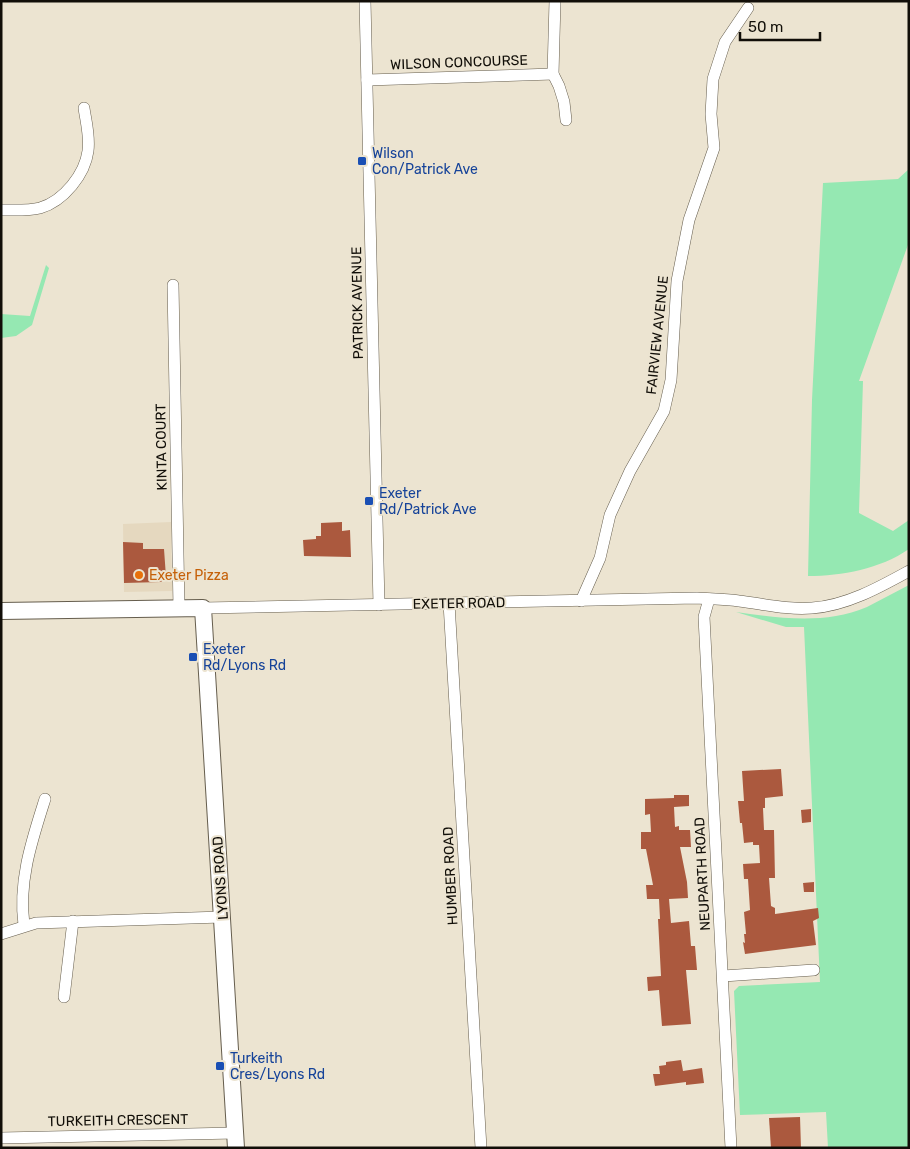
<svg xmlns="http://www.w3.org/2000/svg" width="910" height="1149" font-family="Rubik,sans-serif">
  <style>
    .built { fill: #e5d8bf }
    .green { fill: #95e8b2 }
    .building { fill: #ab593e }
    .lines { fill: none; stroke-linecap: round; stroke-linejoin: round }
    .street-casing { stroke: #655d4d; stroke-width: 12 }
    .secondary-casing { stroke: #655d4d; stroke-width: 18 }
    .street { stroke: #fff; stroke-width: 11 }
    .secondary { stroke: #fff; stroke-width: 16 }
    .transit-dot { fill: #1a4fb4; stroke: #ece4d1; stroke-width: 2 }
    .food-dot { fill: #e8710a; stroke: #ece4d1; stroke-width: 2 }
    .labels { text-anchor: middle; stroke-width: 4; stroke-linejoin: round; paint-order: stroke }
    .street-label { font-size: 14px; fill: #110e08; stroke: #ece4d1 }
    .transit-label { font-size: 14px; fill: #164399; stroke: #ece4d1; text-anchor: start }
    .food-label { font-size: 14px; fill: #c56008; stroke: #ece4d1; text-anchor: start }
  </style>
  <rect width="100%" height="100%" fill="#ece4d1"/>
  <path class="built" d="M171,522l1,69 -48,1 -1,-68z"/>
  <g class="green">
    <path d="M909,169v73l-50,139h4l-4,132 34,18 16,-11v29c-29,20 -67,27 -101,27l4,-176 11,-217 75,-4z"/>
    <path d="M46,265l3,3 -17,57 -16,11 -15,2v-24l29,2z"/>
    <path d="M909,585v563h-81l-2,-36 -86,3 -6,-124 5,-5 81,-4 -16,-355h-18l-50,-15c44,6 88,13 131,-5 14,-7 28,-15 42,-22z"/>
  </g>
  <g class="building">
    <path d="M342,522v9l8,-1 1,27 -47,-1 -1,-16 13,-1v-3h5v-13z"/>
    <path d="M123,542l20,1v6h21l2,28 -5,5 -37,1z"/>
    <path d="M781,769l2,27 -18,2v10h-2l1,22h10l1,48h-6l2,28 4,2v6l43,-6 1,10 -6,3 3,24 -71,9 -2,-12 2,1 -1,-9h2l-2,-22 6,-2 -2,-31h-4l-1,-15 17,-1 -1,-18h-6v-3l-9,1 -2,-20h-2l-2,-22h6l-2,-30z"/>
    <path d="M674,795h15v11l-15,1 1,20 4,-1v4h11l1,17h-11l7,35 1,16 -19,1 2,24 18,-2 2,25h4l2,24h-11l5,54 -29,2 -3,-36 -11,1 -1,-14 14,-1 -3,-57h2l-1,-20h-12l-1,-14h7l-7,-36h-5v-17h10l-1,-18 -5,1v-16l29,-1z"/>
    <path d="M811,809v13l-9,1 -1,-13z"/>
    <path d="M814,882v10h-10l-1,-9z"/>
    <path d="M681,1060l2,11 19,-3 2,15 -18,2v-3l-31,4 -2,-12h7l-1,-8 7,-1v-3z"/>
    <path d="M800,1117l1,31h-30l-2,-30z"/>
  </g>
  <g class="lines">
    <g class="street-casing">
      <g id="street">
        <path d="M365,1l14,604"/>
        <path d="M555,1l-2,73 6,12 5,16 2,18"/>
        <path d="M367,80l186,-6"/>
        <path d="M1,210c13,0 27,1 39,-2 24,-7 45,-34 48,-57 2,-15 -2,-29 -4,-43"/>
        <path d="M173,285l6,323"/>
        <path d="M709,599l-5,18 27,531"/>
        <path d="M581,601l19,-43 10,-43 20,-44 34,-60 7,-31 6,-99 12,-61 25,-72 -3,-34 2,-35 12,-37 23,-34"/>
        <path d="M449,603l32,545"/>
        <path d="M203,608l494,-10c14,1 28,1 42,3 25,3 48,9 73,7 34,-2 68,-21 97,-37"/>
        <path d="M24,925c-6,-44 8,-85 21,-126"/>
        <path d="M1,934l35,-11 186,-6"/>
        <path d="M723,976l91,-6"/>
        <path d="M64,997l9,-76"/>
        <path d="M1,1138l234,-5"/>
      </g>
    </g>
    <g class="secondary-casing">
      <path id="secondary" d="M1,611l202,-3 33,540"/>
    </g>
    <use href="#street" class="street"/>
    <use href="#secondary" class="secondary"/>
  </g>
  <g class="transit-dot">
    <rect x="357" y="156" width="10" height="10" rx="2.5"/>
    <rect x="364" y="496" width="10" height="10" rx="2.5"/>
    <rect x="188" y="652" width="10" height="10" rx="2.5"/>
    <rect x="215" y="1061" width="10" height="10" rx="2.5"/>
  </g>
  <circle class="food-dot" cx="139" cy="575" r="5"/>
  <g class="labels">
    <g class="street-label">
      <text transform="translate(459 62) rotate(-2)" y="5">WILSON CONCOURSE</text>
      <text transform="translate(357 303) rotate(-91)" y="5">PATRICK AVENUE</text>
      <text transform="translate(657 335) rotate(-84)" y="5">FAIRVIEW AVENUE</text>
      <text transform="translate(161 447) rotate(-91)" y="5">KINTA COURT</text>
      <text transform="translate(459 603) rotate(-1)" y="5">EXETER ROAD</text>
      <text transform="translate(702 874) rotate(-93)" y="5">NEUPARTH ROAD</text>
      <text transform="translate(450 876) rotate(-93)" y="5">HUMBER ROAD</text>
      <text transform="translate(220 878) rotate(-94)" y="5">LYONS ROAD</text>
      <text transform="translate(118 1120) rotate(-1)" y="5">TURKEITH CRESCENT</text>
    </g>
    <g class="transit-label">
      <text x="372" y="158">Wilson<tspan x="372" dy="16">Con/Patrick Ave</tspan></text>
      <text x="379" y="498">Exeter<tspan x="379" dy="16">Rd/Patrick Ave</tspan></text>
      <text x="203" y="654">Exeter<tspan x="203" dy="16">Rd/Lyons Rd</tspan></text>
      <text x="230" y="1063">Turkeith<tspan x="230" dy="16">Cres/Lyons Rd</tspan></text>
    </g>
    <g class="food-label">
      <text x="149" y="580">Exeter Pizza</text>
    </g>
  </g>
  <rect width="910" height="1149" fill="none" stroke="#110e08" stroke-width="5"/>
  <path d="M740 32v8h80v-8" fill="none" stroke="#110e08" stroke-width="2.5"/>
  <text x="748" y="32" font-size="15" fill="#110e08" stroke="#ece4d1" stroke-width="4" paint-order="stroke">50 m</text>
</svg>
